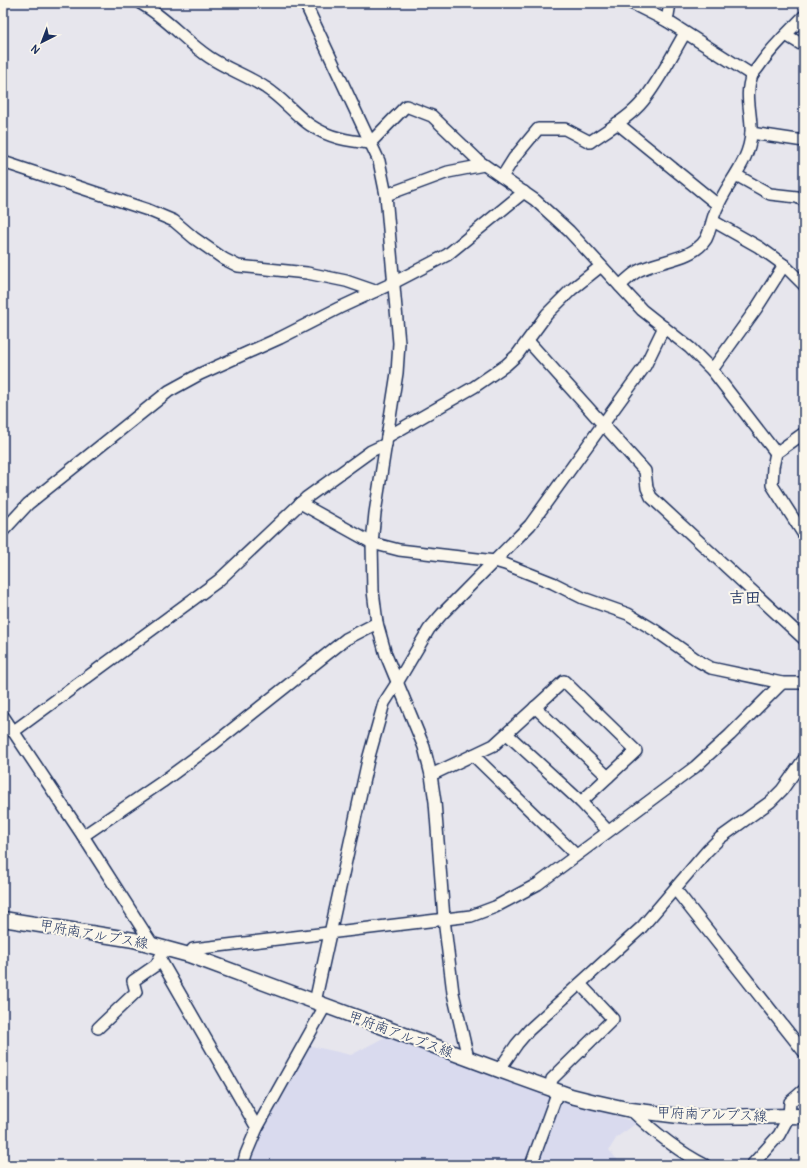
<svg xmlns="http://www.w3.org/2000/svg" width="807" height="1168" font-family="Pangolin,'Klee One',sans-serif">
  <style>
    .built { fill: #d9daee }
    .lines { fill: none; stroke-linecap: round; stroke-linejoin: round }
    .minor-casing { stroke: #1b2f5e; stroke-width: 14 }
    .major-casing { stroke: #1b2f5e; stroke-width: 17 }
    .minor { stroke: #fbf7ec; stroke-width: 11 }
    .major { stroke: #fbf7ec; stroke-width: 14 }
    .labels { text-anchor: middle; stroke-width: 4; stroke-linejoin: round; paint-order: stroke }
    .street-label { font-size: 14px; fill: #1b2f5e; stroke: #fbf7ec }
    .quarter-label { font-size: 16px; font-weight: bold; fill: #1b2f5e; stroke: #fbf7ec }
  </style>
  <rect width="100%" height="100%" fill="#e7e6ed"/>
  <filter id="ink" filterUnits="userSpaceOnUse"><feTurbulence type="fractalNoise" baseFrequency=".025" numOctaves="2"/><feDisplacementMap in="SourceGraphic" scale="8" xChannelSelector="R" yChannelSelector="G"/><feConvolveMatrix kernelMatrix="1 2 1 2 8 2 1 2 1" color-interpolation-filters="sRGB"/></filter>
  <g filter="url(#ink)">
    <path class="built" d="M385,1037l252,86 -20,14 -8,13 13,15h-372l10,-32 47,-88 44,10z"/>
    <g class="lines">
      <g class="minor-casing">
        <g id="minor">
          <path d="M140,3c26,14 45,38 69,54 18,12 39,19 57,31 16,10 28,26 44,37 19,13 39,16 60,18l36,-37 26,10 48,46 55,38 34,31 73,79 48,38 22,22 64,83"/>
          <path d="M305,3l74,158 7,34 13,148 -2,30 -22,140 -3,30 1,48 4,32 9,32 38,92 7,28 4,27 9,117 9,74 15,65"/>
          <path d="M631,3l36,18 85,54"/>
          <path d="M667,21l3,-18"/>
          <path d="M786,35l18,11"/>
          <path d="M617,123l101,82"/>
          <path d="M751,133l53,8"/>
          <path d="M3,162l145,48 26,11 20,17 30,21 14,7 69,7 39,8 29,10"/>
          <path d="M736,175l34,19 27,3 7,4"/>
          <path d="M502,177l12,-19 24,-29h27l25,13c17,-12 39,-24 53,-41 17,-21 29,-46 42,-68"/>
          <path d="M386,195l62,-23 36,-7"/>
          <path d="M713,221l46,26 25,18 20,20"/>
          <path d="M620,286c6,-6 11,-11 18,-15 20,-11 55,-11 68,-32 5,-10 6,-20 10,-29 10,-26 34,-48 35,-77 1,-20 -7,-38 1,-58 2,-3 5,-6 7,-9 13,-19 30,-34 45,-50"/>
          <path d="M528,341l117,130 2,17 4,9 153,142"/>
          <path d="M712,370l44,-61 28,-44"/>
          <path d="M804,433l-28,20 -3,14 -1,18 32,50"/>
          <path d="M387,437l87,-50 32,-22 11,-10 30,-41 24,-24 30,-24"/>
          <path d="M300,503l72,40 27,7 96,11 10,3 48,19 30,15 45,16 28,17 44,31 11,6 71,15h22"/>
          <path d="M3,531l25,-27 141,-113 31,-17 80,-36 59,-30 54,-25 54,-28 77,-63"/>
          <path d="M535,707l73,70"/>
          <path d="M3,716l80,120 69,108"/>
          <path d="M3,729l11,2 204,-150 88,-83 65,-47 15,-7"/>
          <path d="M507,734l74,68 27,29"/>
          <path d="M473,755l103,100"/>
          <path d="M431,775l63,-30 70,-64 72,70 -55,51"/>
          <path d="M83,836l79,-54 53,-39 131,-104 31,-16"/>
          <path d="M675,889l129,163"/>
          <path d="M189,955l4,-6 278,-33 24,-9 43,-23 157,-117 35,-32 52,-52"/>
          <path d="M160,959l97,169"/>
          <path d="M315,1002l53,-242 16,-57 13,-20 32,-54 13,-15 88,-89 115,-159 19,-39"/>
          <path d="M98,1028l38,-36 -3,-11 23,-16 6,-11"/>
          <path d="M499,1070l18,-26 12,-14 113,-103 65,-76 13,-13 50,-36 12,-12 22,-31"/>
          <path d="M550,1088l2,-9 61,-60 -33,-35"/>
          <path d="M631,1110c23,22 46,41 74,55"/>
          <path d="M243,1165l3,-11 11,-26 68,-122"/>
          <path d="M531,1165l27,-74"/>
          <path d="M752,1165l27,-30 10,-19 1,-14 14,-12"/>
        </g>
      </g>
      <g class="major-casing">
        <path id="major" d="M3,919l131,21 55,15 310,115 72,26 24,6 36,8 56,7 117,-1"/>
      </g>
      <use href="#minor" class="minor"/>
      <use href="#major" class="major"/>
    </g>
  </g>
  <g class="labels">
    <g class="street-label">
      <text transform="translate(94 934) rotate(10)" y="5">甲府南アルプス線</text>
      <text transform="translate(401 1034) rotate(20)" y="5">甲府南アルプス線</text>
      <text transform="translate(712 1114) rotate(2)" y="5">甲府南アルプス線</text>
    </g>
    <g class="quarter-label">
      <text x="745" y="603">吉田</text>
    </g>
  </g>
  <rect width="807" height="1168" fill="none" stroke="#fbf7ec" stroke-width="16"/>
  <rect x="8" y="8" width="791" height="1152" fill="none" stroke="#1b2f5e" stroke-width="1.5" filter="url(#ink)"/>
  <g transform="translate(42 42) rotate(222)" stroke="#fbf7ec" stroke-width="3" paint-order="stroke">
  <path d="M0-3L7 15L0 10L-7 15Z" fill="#1b2f5e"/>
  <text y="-6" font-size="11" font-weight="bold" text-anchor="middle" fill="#1b2f5e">N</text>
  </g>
</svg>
